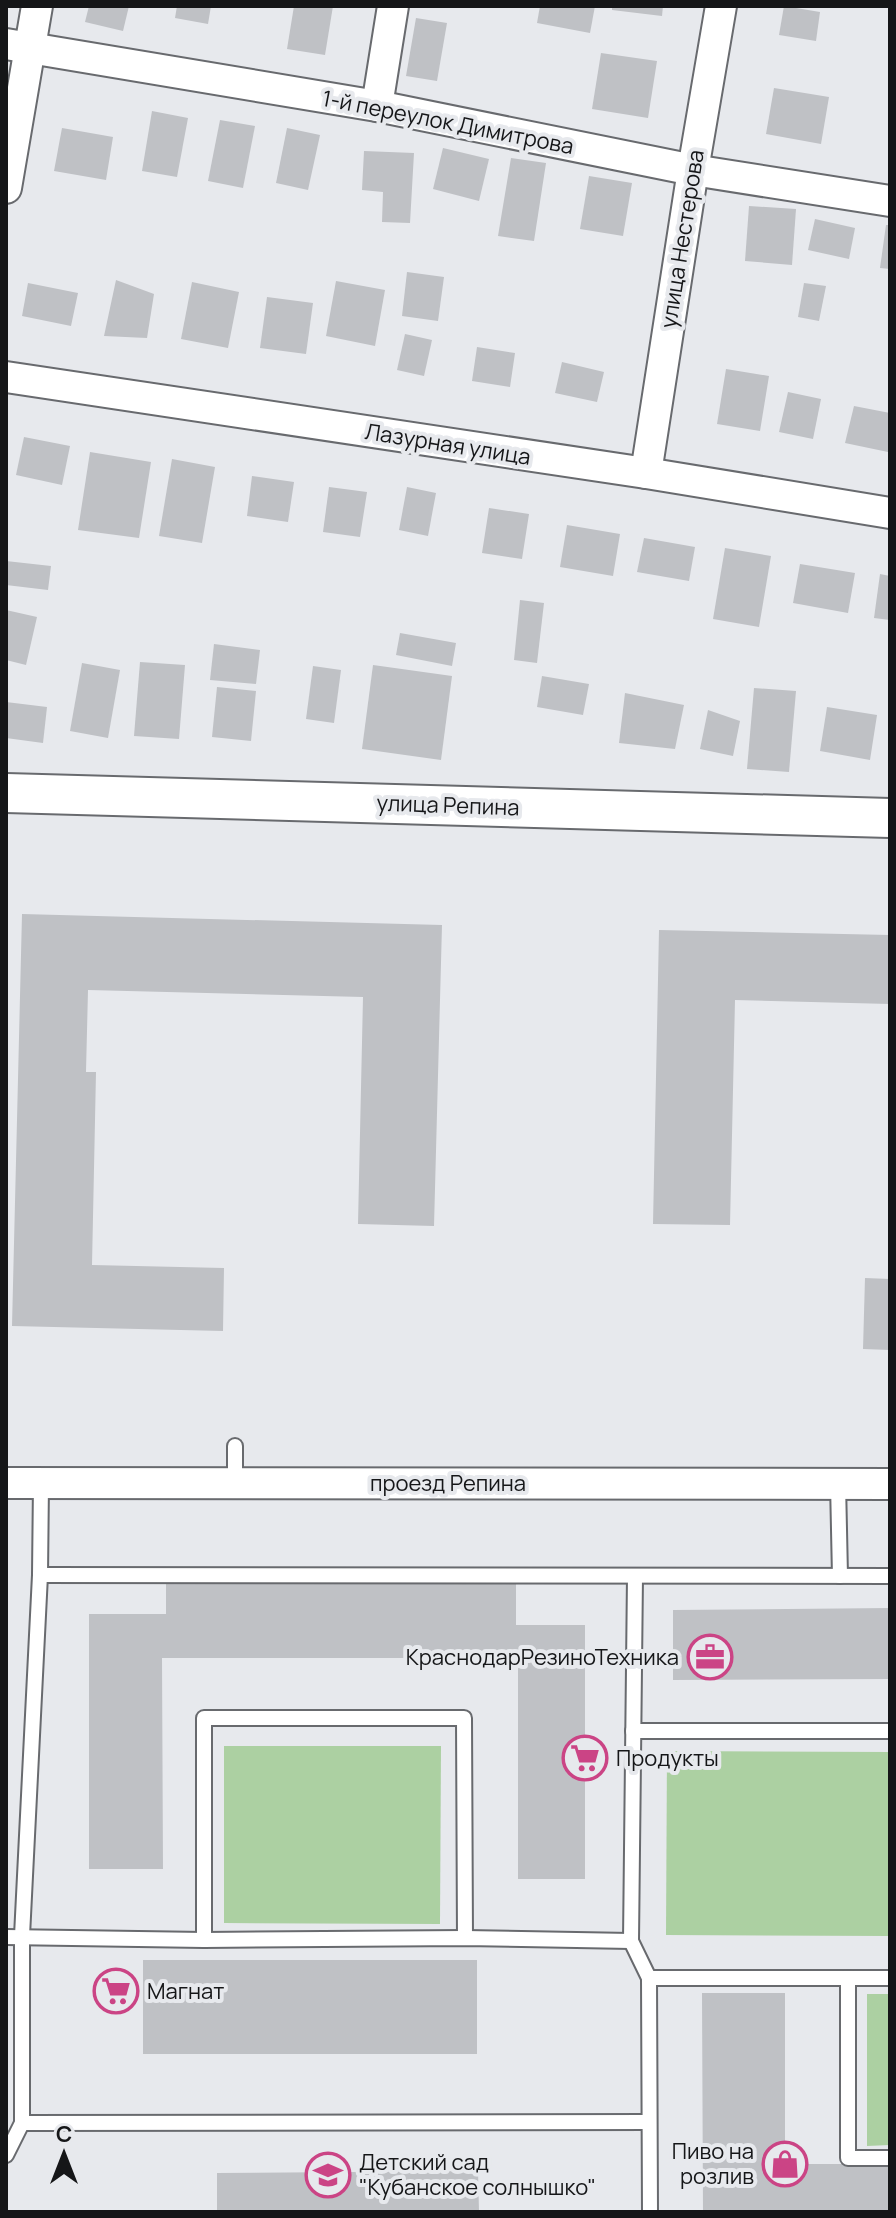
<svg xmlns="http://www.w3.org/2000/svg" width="896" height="2218" font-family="Manrope,sans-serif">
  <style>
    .green { fill: #acd0a2 }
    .building { fill: #bfc1c5 }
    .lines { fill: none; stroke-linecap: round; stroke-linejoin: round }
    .service-casing { stroke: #686a6e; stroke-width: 18 }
    .minor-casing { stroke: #686a6e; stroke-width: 34 }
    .tertiary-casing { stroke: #686a6e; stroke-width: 42 }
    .service { stroke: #fff; stroke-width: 14 }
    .minor { stroke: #fff; stroke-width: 30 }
    .tertiary { stroke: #fff; stroke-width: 38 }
    .labels { text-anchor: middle; stroke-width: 8; stroke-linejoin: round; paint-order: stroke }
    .street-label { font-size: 22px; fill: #151618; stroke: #e7e9ed }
    .poi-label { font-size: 22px; fill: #151618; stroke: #e7e9ed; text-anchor: start }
  </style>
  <rect width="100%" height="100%" fill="#e7e9ed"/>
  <g class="green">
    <path d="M224,1746h217l-1,178 -216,-1z"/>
    <path d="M667,1751l223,1v184l-224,-1z"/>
    <path d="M867,1994h23v151l-23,1z"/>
  </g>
  <g class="building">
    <path d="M89,6h40l-6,25 -38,-9z"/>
    <path d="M177,6h34l-3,18 -33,-6z"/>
    <path d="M294,6h39l-8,49 -38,-6z"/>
    <path d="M540,6h55l-5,27 -53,-10z"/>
    <path d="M612,6h51l-1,10 -50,-6z"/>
    <path d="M784,6l36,6 -4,29 -37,-6z"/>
    <path d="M416,18l31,5 -10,58 -31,-5z"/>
    <path d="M601,53l56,8 -9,57 -56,-9z"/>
    <path d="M774,88l55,9 -8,47 -55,-10z"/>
    <path d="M152,111l36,7 -11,59 -35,-6z"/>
    <path d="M220,120l35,6 -12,62 -35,-7z"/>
    <path d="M62,128l51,9 -7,43 -52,-9z"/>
    <path d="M287,128l33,7 -12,55 -32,-7z"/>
    <path d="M443,148l46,11 -10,42 -46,-12z"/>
    <path d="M364,151l50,2 -4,70 -28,-1 1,-30 -21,-2z"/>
    <path d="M511,158l35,5 -12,78 -36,-5z"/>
    <path d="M589,176l43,7 -9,53 -43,-7z"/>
    <path d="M749,206l47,3 -4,56 -47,-4z"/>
    <path d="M815,219l40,9 -6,31 -41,-9z"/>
    <path d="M886,225h4v44l-10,-1z"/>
    <path d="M407,272l37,5 -6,44 -36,-5z"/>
    <path d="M116,280l38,14 -7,44 -43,-2z"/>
    <path d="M336,281l49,9 -10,56 -49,-10z"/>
    <path d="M192,282l47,10 -11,56 -47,-9z"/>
    <path d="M28,283l50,10 -7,33 -49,-10z"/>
    <path d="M804,283l22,3 -7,35 -21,-4z"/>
    <path d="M267,297l46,6 -7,51 -46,-6z"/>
    <path d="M405,334l27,6 -8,36 -27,-6z"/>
    <path d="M477,347l38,6 -5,34 -38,-6z"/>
    <path d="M562,362l42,10 -7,30 -42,-9z"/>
    <path d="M726,369l43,7 -9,55 -43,-7z"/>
    <path d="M788,392l33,7 -8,40 -34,-7z"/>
    <path d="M854,406l36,7v30l-2,9 -43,-9z"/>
    <path d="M24,437l46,9 -8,39 -46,-10z"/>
    <path d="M90,452l61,10 -12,76 -61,-8z"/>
    <path d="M172,459l43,8 -13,76 -43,-7z"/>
    <path d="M252,476l42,6 -6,40 -41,-6z"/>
    <path d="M329,487l38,5 -7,45 -37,-5z"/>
    <path d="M407,487l29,6 -8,43 -29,-6z"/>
    <path d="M489,508l40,6 -7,45 -40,-6z"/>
    <path d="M567,525l53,9 -7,42 -53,-9z"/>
    <path d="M644,538l51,9 -6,34 -52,-9z"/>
    <path d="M725,548l46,8 -12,71 -46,-8z"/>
    <path d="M6,561l45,5 -3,24 -42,-5z"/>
    <path d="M800,564l55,9 -7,40 -55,-10z"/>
    <path d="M880,574l10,2v44l-16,-2z"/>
    <path d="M520,600l24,3 -7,60 -23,-3z"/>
    <path d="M6,610l31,7 -11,48 -20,-5z"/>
    <path d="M400,633l56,10 -4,23 -56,-11z"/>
    <path d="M214,644l46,6 -4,34 -46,-4z"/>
    <path d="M140,662l45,3 -6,74 -45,-3z"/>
    <path d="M82,663l38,7 -12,68 -38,-7z"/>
    <path d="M373,665l79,11 -11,84 -79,-11z"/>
    <path d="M313,666l28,4 -7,53 -28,-4z"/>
    <path d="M542,676l47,8 -6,31 -46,-8z"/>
    <path d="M217,687l39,4 -5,50 -39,-4z"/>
    <path d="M754,688l42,3 -7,81 -42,-3z"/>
    <path d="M625,693l59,12 -9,44 -56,-6z"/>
    <path d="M6,702l41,5 -4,36 -37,-5z"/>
    <path d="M827,707l50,8 -7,45 -50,-9z"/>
    <path d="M708,710l32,11 -7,35 -33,-7z"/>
    <path d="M22,914l420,11 -8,301 -76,-2 5,-227 -275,-7 -2,82h10l-4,193 132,3 -1,63 -211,-5z"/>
    <path d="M659,930l231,5v69l-155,-4 -5,225 -77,-1z"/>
    <path d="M865,1278l25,1v71l-27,-1z"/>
    <path d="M166,1583h350v42h69v254h-67v-221h-356l1,211h-74v-255h77z"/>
    <path d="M890,1608v71l-217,1v-70z"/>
    <rect x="143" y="1960" width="334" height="94"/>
    <path d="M702,1993h83v171h105v48h-187z"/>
    <path d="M478,2171l1,41h-262v-39z"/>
  </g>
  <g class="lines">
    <g class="service-casing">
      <g id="service">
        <path d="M235,1446v37"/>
        <path d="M838,1483l2,93"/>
        <path d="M40,1575l850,1"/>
        <path d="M635,1576l-4,365 18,37 1,234"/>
        <path d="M633,1731h257"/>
        <path d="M6,1937l198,3 261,-2 166,3"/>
        <path d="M204,1940v-222h260l1,220"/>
        <path d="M649,1978h241"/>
        <path d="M848,1978v180h42"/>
        <path d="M22,2123l627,-1"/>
        <path d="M6,2155l16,-32v-187l18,-361 1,-92"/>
      </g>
    </g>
    <g class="minor-casing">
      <g id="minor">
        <path d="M6,44l371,62 316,64 197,31"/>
        <path d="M377,106l16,-100"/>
        <path d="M6,188l31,-182"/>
        <path d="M6,377l640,96 244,40"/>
        <path d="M646,473l47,-303 28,-164"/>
        <path d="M6,1483l884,1"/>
      </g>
    </g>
    <g class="tertiary-casing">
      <path id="tertiary" d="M6,793l884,25"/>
    </g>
    <use href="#service" class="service"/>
    <use href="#minor" class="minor"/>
    <use href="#tertiary" class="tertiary"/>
  </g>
  <defs>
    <g id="office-ring" transform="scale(2.3)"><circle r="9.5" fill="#e7e9ed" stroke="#cb4485" stroke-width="1.5"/><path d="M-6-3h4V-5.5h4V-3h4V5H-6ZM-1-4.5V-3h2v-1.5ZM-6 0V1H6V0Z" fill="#cb4485"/></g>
    <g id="supermarket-ring" transform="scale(2.3)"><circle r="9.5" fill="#e7e9ed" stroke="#cb4485" stroke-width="1.5"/><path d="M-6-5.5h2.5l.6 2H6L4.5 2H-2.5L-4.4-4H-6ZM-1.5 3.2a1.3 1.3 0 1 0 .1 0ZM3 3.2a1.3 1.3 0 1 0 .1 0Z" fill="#cb4485"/></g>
    <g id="shop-ring" transform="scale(2.3)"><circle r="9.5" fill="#e7e9ed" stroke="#cb4485" stroke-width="1.5"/><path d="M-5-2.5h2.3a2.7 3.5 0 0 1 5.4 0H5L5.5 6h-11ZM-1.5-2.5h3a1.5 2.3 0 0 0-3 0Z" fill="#cb4485"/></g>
    <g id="school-ring" transform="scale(2.3)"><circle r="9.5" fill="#e7e9ed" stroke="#cb4485" stroke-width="1.5"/><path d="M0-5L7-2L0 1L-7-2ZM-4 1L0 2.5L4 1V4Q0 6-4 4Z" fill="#cb4485"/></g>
  </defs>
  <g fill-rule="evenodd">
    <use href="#office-ring" x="710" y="1657"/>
    <use href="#supermarket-ring" x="585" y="1758"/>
    <use href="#supermarket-ring" x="116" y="1991"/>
    <use href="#shop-ring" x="785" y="2164"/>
    <use href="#school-ring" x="328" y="2175"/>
  </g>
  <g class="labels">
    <g class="street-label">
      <text transform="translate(448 122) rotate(11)" y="8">1-й переулок Димитрова</text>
      <text transform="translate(682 239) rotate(-81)" y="8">улица Нестерова</text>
      <text transform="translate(448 444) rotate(9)" y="8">Лазурная улица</text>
      <text transform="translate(448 805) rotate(2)" y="8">улица Репина</text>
      <text x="448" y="1491">проезд Репина</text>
    </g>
    <g class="poi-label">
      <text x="679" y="1665" text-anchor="end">КраснодарРезиноТехника</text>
      <text x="616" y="1766">Продукты</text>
      <text x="147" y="1999">Магнат</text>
      <text x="754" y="2159" text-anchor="end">Пиво на<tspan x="754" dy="25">розлив</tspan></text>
      <text x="359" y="2170">Детский сад<tspan x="359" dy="25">"Кубанское солнышко"</tspan></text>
    </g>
  </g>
  <rect width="896" height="2218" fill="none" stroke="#151618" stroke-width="16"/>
  <g transform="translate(64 2154)" stroke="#e7e9ed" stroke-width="6" paint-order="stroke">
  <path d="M0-6L14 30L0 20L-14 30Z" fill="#151618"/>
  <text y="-12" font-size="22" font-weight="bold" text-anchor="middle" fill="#151618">С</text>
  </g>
</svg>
